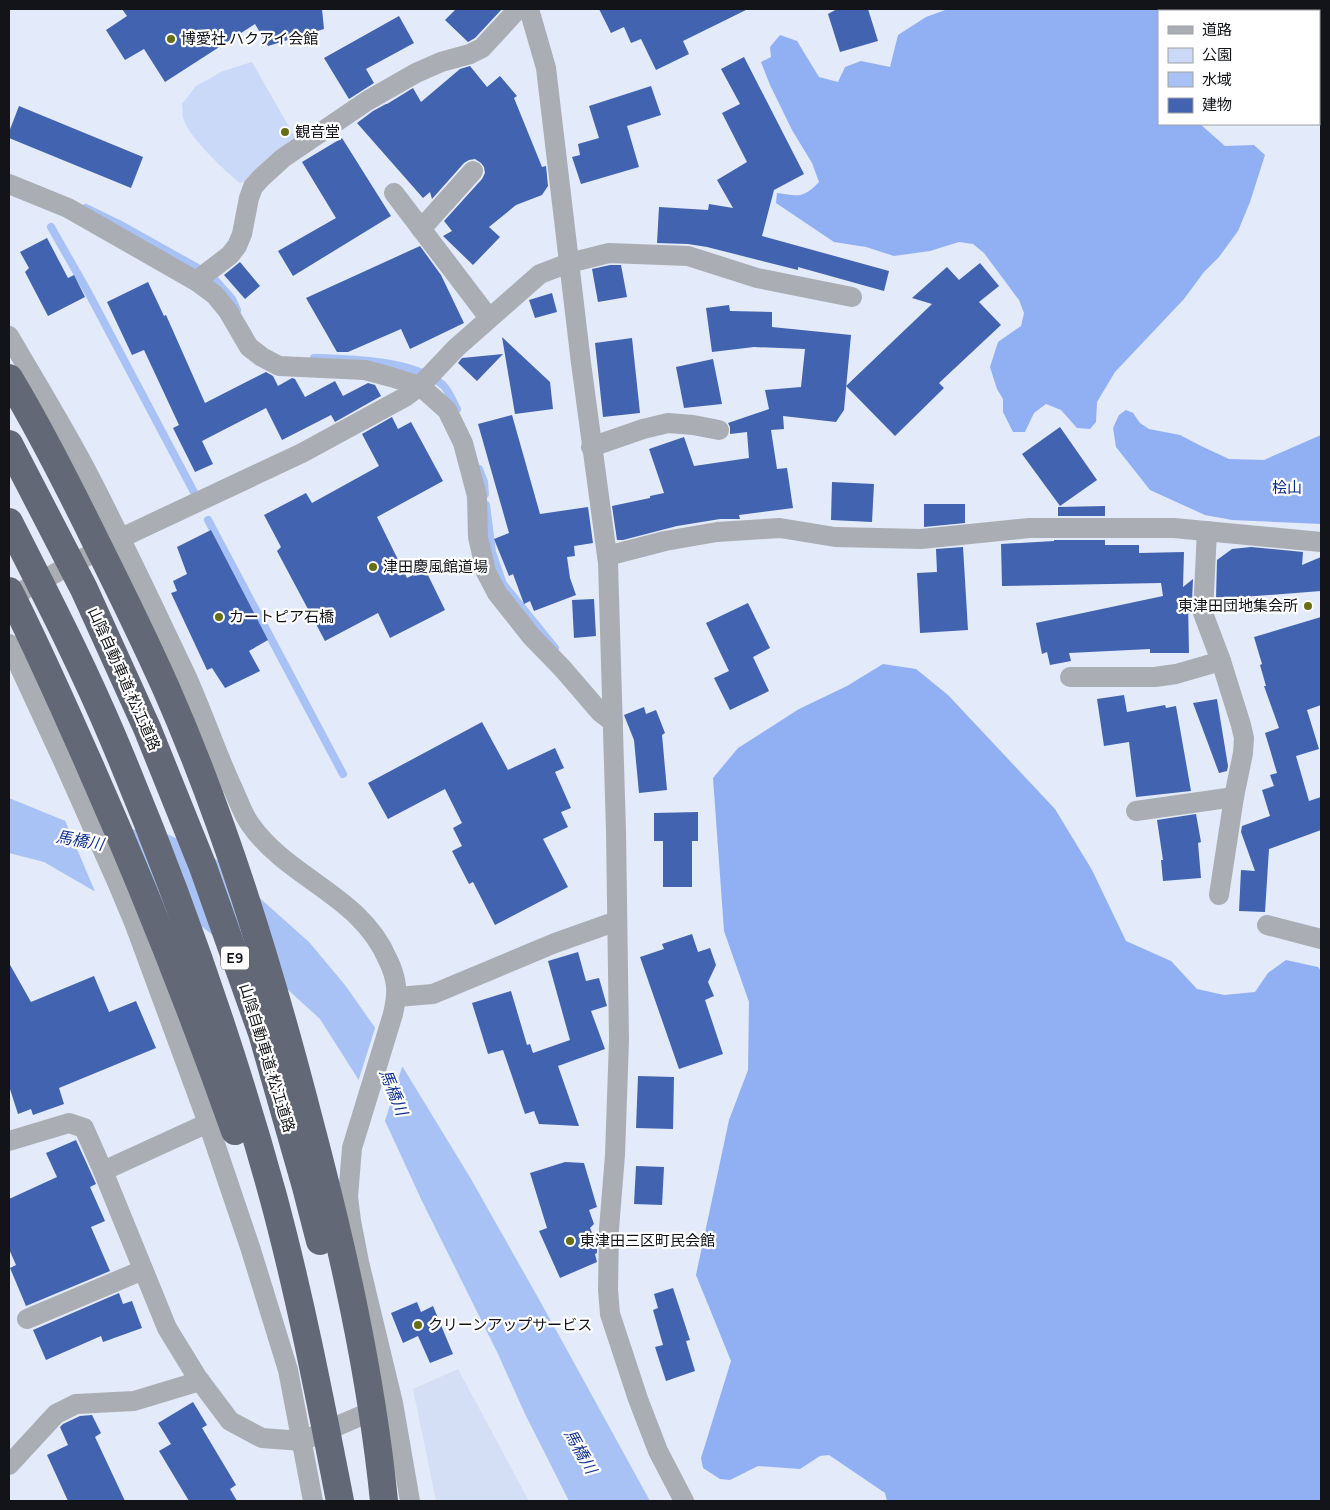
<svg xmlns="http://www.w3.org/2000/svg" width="1330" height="1510" font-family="Manrope,'Noto Sans JP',sans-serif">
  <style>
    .built { fill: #d4dff5 }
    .green { fill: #cad9f8 }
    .forest { fill: #91b0f3 }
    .water { fill: #a9c2f5 }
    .pier { fill: #e3eaf9 }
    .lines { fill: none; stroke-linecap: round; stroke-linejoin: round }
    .stream { stroke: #a9c2f5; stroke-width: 8 }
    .building { fill: #4263b0 }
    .minor { stroke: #aaadb4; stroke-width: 20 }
    .motorway-bridge { stroke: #626875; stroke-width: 28 }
    .poi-dot { fill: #666e14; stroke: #fff; stroke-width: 2 }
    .labels { text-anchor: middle; stroke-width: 4.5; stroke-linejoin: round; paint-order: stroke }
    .shield { fill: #fff; stroke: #595a5e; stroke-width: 1 }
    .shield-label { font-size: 14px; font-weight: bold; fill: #121419 }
    .poi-label { font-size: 15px; fill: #121419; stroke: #fff; text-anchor: start }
    .park-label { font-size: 15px; fill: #0b2785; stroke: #fff }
    .street-label { font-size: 15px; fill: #121419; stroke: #fff }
    .water-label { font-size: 16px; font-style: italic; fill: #143391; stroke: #fff }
  </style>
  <rect width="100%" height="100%" fill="#e3eaf9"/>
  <path class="built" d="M458,1369l71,132h-93l-23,-112z"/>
  <path class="green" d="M252,62l44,77 -47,41 -9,3c-14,-11 -51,-46 -56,-63 -2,-4 -1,-11 -2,-16l14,-18 27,-15z"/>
  <g class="forest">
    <path d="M948,9h265v2h-54v113h41l25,22 29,-1 11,10 -15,47 -12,29 -19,26 -15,15 -20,27 -69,73 -18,30 -1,20 -6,7 -13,-1 -16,-18 -15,-6 -12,9 -9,19h-12l-10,-20v-13l-6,-10 -7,-22 8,-25 23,-16 3,-13 -5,-13 -35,-47 -11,-9 -14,-2 -29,9 -36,5 -28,-9 -32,-5 -58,-39 1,-10c21,3 26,6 42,-11l-7,-19 -20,-33 -22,-45 -9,-23 10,-5 -1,-10 10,-12 17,6 22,36 19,5 7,-15 16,-6 29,6 8,-32 28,-18z"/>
    <path d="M1126,410l7,3 7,10 9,6 31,6 21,11 28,13 35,1 57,-25v89l-89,-4 -27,-5 -55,-25 -34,-43 -3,-19 6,-13z"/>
    <path d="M883,664l33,5 32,26 107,114 37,61 34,71 45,20 26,28 27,6 31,-3 13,-19 18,-13 32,7 3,4v530h-434l-2,-8 -56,-38 -9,1 -20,13 -42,-3 -28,14 -10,-1 -17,-11 -2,-10 30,-97 -35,-86 33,-155 19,-50 1,-68 -25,-71 -11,-153 25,-30 61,-39 48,-23z"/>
  </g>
  <path class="water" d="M9,798l54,22 104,14 43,20 99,88 36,43 59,84 67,110 74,131 105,191h-81l-44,-87 -27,-60 -77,-155 -35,-76 -66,-104 -70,-64 -28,-13 -42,-32 -86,-19 -50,-29 -35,-9z"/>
  <g class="pier">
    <path d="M64,818l42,6 33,79 -43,-9z"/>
    <path d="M376,1025l27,39 -19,60 -26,-42z"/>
  </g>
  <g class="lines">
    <g class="stream">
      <path d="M86,208l33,16 77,43 20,14 16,18 5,11"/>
      <path d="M51,227l37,65 107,202"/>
      <path d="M314,358c37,1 99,2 129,27 6,6 10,17 14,24"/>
      <path d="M479,469l5,13 1,12"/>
      <path d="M486,505l6,47 11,32 52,64"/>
      <path d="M208,520l135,254"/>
    </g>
  </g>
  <g class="building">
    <path d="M122,9h200l2,20 -56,17 -13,-22 -90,58 -21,-33 -19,11 -19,-30 21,-14z"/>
    <path d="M456,9h46l-27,29 -7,4 -23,-22z"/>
    <path d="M599,9h149l-65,32 6,13 -33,16 -15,-31 -10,4 -7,-16 -13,6z"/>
    <path d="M837,9h31l10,32 -38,11 -12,-38z"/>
    <path d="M399,16l15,27 -48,26 8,14 -25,16 -25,-41z"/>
    <path d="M744,57l60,117 -30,16 -12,46 127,35 -5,20 -86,-24v3l-91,-23 -19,-3 -31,-1 2,-36 49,3 1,-6 24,4 -16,-28 30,-18 -25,-49 18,-9 -19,-35z"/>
    <path d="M470,66l17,21 13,-11 17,20 -3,2 28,69 4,-1 2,20 -6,9 -26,10 -27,22 11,10 -27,28 -30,-29 9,-5 -8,-10 38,-42 3,-6 -1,-6 -3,-4 -6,-4 -6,1 -5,3 -32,36 -2,-7 -7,6 -66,-75 16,-12 13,-7h1l26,-16 8,14 39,-33z"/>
    <path d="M651,86l10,29 -34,11 12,41 -58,17 -9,-27 8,-2 -2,-11 21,-6 -10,-32z"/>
    <path d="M19,106l124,51 -12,31 -122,-50v-6z"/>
    <path d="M342,138l49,78 -98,60 -15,-25 58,-33 -34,-56z"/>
    <path d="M47,238l21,40 6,-3 11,22 -37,19 -23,-44 4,-4 -9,-16z"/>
    <path d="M420,246l21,29 23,48 -54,26 -9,-20 -53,23h-11l-31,-54z"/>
    <path d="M240,262l20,24 -15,13 -21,-24z"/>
    <path d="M980,263l19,23 -20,16 22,23 -62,58 5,5 -49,48 -49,-50 86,-82 -20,-6 35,-31 12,13z"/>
    <path d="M610,265h11l6,32 -29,5 -6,-33z"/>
    <path d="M148,282l16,34 2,-1 39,88 61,-31 7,4 5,10 14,-8 3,1 10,18 30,-16 8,15 25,-13 7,2 6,11 -46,26 -4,-7 -49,25 -16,-32 -64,33 11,23 -18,8 -22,-44 6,-3 -35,-75 -12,5 -25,-53z"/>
    <path d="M552,293l5,19 -22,6 -6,-18z"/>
    <path d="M729,305l1,6 42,1v15l79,8 -7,75 -8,12 -53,-6 1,13 -13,1 6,39 10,-1 6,40 -54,7 1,4h-20l-43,7 -54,14h-6l-5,-34 38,-8v-2l14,-3 -15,-44 35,-12 10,29 55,-8 -2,-26 -17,2v-7l-2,-4 41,-14 -4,-19 36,-3 4,-38 -51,-2 -42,5 -6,-44z"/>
    <path d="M502,337l48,45 3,27 -38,5z"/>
    <path d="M632,338l8,75 -37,4 -8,-74z"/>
    <path d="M503,354l-26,27 -19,-18 4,-5z"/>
    <path d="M713,359l9,45 -38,4 -8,-41z"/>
    <path d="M512,415l28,99 48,-7 5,36 -19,3 1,10 -8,1 3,21 6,17 -42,16 -4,-10 -6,3 -11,-30 -4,2 -15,-37 15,-6 -31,-109z"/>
    <path d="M392,417l6,12 13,-7 32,59 -66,36 30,61 18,-9 20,41 -55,28 -12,-25 -53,28 -48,-90 4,-4 -17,-32 42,-22 6,10 67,-37 -17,-32z"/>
    <path d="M1060,427l37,53 -37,26 -38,-52z"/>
    <path d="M832,482l42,2 -2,38 -41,-2z"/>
    <path d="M924,504h41v19l-41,4z"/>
    <path d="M1105,506v10h-47v-9z"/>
    <path d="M211,530l57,110 -19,11 11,20 -35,17 -13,-20 -5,2 -36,-77 6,-2 -4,-10 14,-7 -10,-27z"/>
    <path d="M1054,540h51v5h34v8l45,-1 -1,35 10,-8 -1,22h-4l1,52h-39v-4l-81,4 2,8 -21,4 -3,-13 -5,2 -6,-31 127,-27 -2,-13 -159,3 -1,-42 53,-3z"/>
    <path d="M963,547l5,83 -48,3 -3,-60 20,-1 -1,-23z"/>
    <path d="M1251,547l52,5 -1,13 19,-8v34l-105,8 1,-39 15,-11z"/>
    <path d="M594,599l2,37 -22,2 -2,-38z"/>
    <path d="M748,603l22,45 -17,9 16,34 -39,19 -16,-32 15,-7 -23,-48z"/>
    <path d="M1321,617v88l-14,5 12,39 -23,7 13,45 12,-4v33l-52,19 -4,63 -26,-1 2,-41 14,1 -14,-39 1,-6 28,-10 -8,-26 12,-4 -4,-11 7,-2 -12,-40 14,-5 -15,-42h2l-6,-21 2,-1 -8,-27z"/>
    <path d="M1124,695l3,17 38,-7 1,3 10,-2 15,85 -55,6 -7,-55 -25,4 -7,-47z"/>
    <path d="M1217,699l11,67 -1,5 -8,2 -26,-70z"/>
    <path d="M644,707l2,7 10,-4 9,23 -3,2 5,55 -28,3 -5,-53 -10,-25z"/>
    <path d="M482,722l26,48 47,-22 9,20 -9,4 16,36 -10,4 7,15 -25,12 25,48 -73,38 -22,-43 -4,2 -17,-33 10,-5 -9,-18 9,-5 -17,-34 -57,30 -20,-36z"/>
    <path d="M698,812v29h-6v46h-29v-46h-9v-28z"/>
    <path d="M1196,814l5,28 -3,1 3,35 -38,3 -2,-21h2l-6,-40z"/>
    <path d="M692,934l6,18 12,-4 6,17 -8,17 6,14 -9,4 18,54 -44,15 -39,-112 24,-8 -2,-5z"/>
    <path d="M578,952l8,29 13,-3 8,28 -16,5 14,38 -47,17 21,60 -40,-2 -5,-13 -9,3 -22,-64 -15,4 -16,-51 39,-12 16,54 3,-1 3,9 37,-13 -22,-79z"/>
    <path d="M9,963l22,39 63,-26 15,36 27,-11 20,47 -97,40 5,16 -31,11 -2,-6 -13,5 -9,-28z"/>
    <path d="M638,1076l36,1 -1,52 -37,-1z"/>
    <path d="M76,1140l20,44 -6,3 15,34 -14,6 19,44 -84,35 -16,-38 6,-3 -7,-16v-50l48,-22 -11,-24z"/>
    <path d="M565,1162l19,1 13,44 -8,3 5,14 -4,4 7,16v9l-2,1 2,8 -37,16 -21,-47 8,-3 -17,-55z"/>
    <path d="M636,1166l28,1 -2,38 -28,-1z"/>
    <path d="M673,1288l17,52 -4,1 9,30 -29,10 -11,-34 8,-2 -10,-35 5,-2 -4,-14z"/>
    <path d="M119,1293l4,11 9,-3 10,27 -39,14 -2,-6 -55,24 -13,-30z"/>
    <path d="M417,1302l4,10 12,-6 20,48 -23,9 -12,-27 -15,7 -12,-30z"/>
    <path d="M193,1402l14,23 -5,3 34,57 -6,4 7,12h-48l-30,-50 12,-7 -13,-21z"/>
    <path d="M92,1415l9,18 -6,4 30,64h-57l-21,-46 21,-10 -8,-18 3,-3 17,-8z"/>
  </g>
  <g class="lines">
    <g class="minor">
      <path d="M529,9l17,59 35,295 27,200 8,268 3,209 -4,115 -6,74 -1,61 2,24 28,85 20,52 26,50"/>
      <path d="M9,184l59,24 128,73 19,14 13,16 21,36 13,10 17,9 86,4 26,7 29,9 27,24 16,33 14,53 1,41 8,35 11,21 34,43 32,33 37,43 13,10"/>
      <path d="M394,193l95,125"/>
      <path d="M421,229l52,-58"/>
      <path d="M196,281l34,-26 7,-9 5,-12 7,-36 4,-11 8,-9 22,-20 84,-57 49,-28 25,-11 29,-8 12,-6 36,-39"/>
      <path d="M9,336c25,43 52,87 76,132 35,67 67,136 100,205 18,39 31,80 49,118 5,11 9,23 16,33 39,56 111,71 138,136 4,8 7,17 8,26 1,10 -1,19 -3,28l-41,134 -4,49 3,24 8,41 34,141 17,98"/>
      <path d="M591,447l52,-18 25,-6 25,2 26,5"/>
      <path d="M1207,531l-4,82 18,48 20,64 3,13 -1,15 -9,44 -15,98"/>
      <path d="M607,556l58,-15 52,-9 63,-4 55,9 86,2 108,-11h145l147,14"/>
      <path d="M9,598l112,-60 181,-85 103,-56 15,-11 36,-38 84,-74 29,-11 40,-10 79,3 69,22 95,19"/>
      <path d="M9,644l56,121 52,117 18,43 73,198 42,124 38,123 25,131"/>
      <path d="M1070,677h85l21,-3 45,-13"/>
      <path d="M1136,811l98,-14"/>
      <path d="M1267,925l54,14"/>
      <path d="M397,997l36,-3 122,-51 62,-22"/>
      <path d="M208,1123l-105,48 64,157 30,49 33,44 32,17 40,3 82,-35"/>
      <path d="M9,1141l60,-18 15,5 19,43"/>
      <path d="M27,1319l116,-49"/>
      <path d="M9,1465l47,-51 20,-10 58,-3 66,-20"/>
    </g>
    <g class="motorway-bridge">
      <path d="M9,378c32,53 60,109 87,164 24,48 48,97 70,146 61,139 105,285 143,432 33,125 62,252 75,381"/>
      <path d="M9,444l75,145 63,139 56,139 59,166 44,154 14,54"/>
      <path d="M9,522c36,71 73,142 104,216 63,149 117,302 160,458 27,100 47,203 67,305"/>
      <path d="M9,591c29,57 55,116 81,175 53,120 101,241 145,365"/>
    </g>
  </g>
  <g class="poi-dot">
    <circle cx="171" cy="39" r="5"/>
    <circle cx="285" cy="132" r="5"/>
    <circle cx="373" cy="567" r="5"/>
    <circle cx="1308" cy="606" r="5"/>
    <circle cx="219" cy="617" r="5"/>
    <circle cx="570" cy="1241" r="5"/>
    <circle cx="418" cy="1325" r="5"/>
  </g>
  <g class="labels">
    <rect class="shield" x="221" y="946.5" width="28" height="23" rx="4"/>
    <g class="shield-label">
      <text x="235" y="963">E9</text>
    </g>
    <g class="poi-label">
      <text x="181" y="44">博愛社 ハクアイ会館</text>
      <text x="295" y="137">観音堂</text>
      <text x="383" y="572">津田慶風館道場</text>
      <text x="1298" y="611" text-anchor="end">東津田団地集会所</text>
      <text x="229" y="622">カートピア石橋</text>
      <text x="580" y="1246">東津田三区町民会館</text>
      <text x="428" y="1330">クリーンアップサービス</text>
    </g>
    <g class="park-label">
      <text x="1287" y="493">桧山</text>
    </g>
    <g class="street-label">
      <text transform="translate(124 679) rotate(66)" y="5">山陰自動車道;松江道路</text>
      <text transform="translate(267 1058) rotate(73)" y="5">山陰自動車道;松江道路</text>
    </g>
    <g class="water-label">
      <text transform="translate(80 840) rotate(10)" y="6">馬橋川</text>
      <text transform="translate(394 1092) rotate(68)" y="6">馬橋川</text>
      <text transform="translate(581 1451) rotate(61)" y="6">馬橋川</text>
    </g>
  </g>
  <rect width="1330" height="1510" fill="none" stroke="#121419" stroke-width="20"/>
  <rect x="1158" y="10" width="162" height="115" fill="#ffffff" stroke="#a0a1a3"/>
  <rect x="1168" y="26" width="25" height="8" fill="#aaadb4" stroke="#a0a1a3"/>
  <text x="1202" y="35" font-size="15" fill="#121419">道路</text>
  <rect x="1168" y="48" width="25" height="15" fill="#cad9f8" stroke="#a0a1a3"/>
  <text x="1202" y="60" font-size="15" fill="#121419">公園</text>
  <rect x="1168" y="72" width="25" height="15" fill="#a9c2f5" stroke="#a0a1a3"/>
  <text x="1202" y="85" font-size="15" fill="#121419">水域</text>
  <rect x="1168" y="98" width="25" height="15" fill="#4263b0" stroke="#a0a1a3"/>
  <text x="1202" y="110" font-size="15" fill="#121419">建物</text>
</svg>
